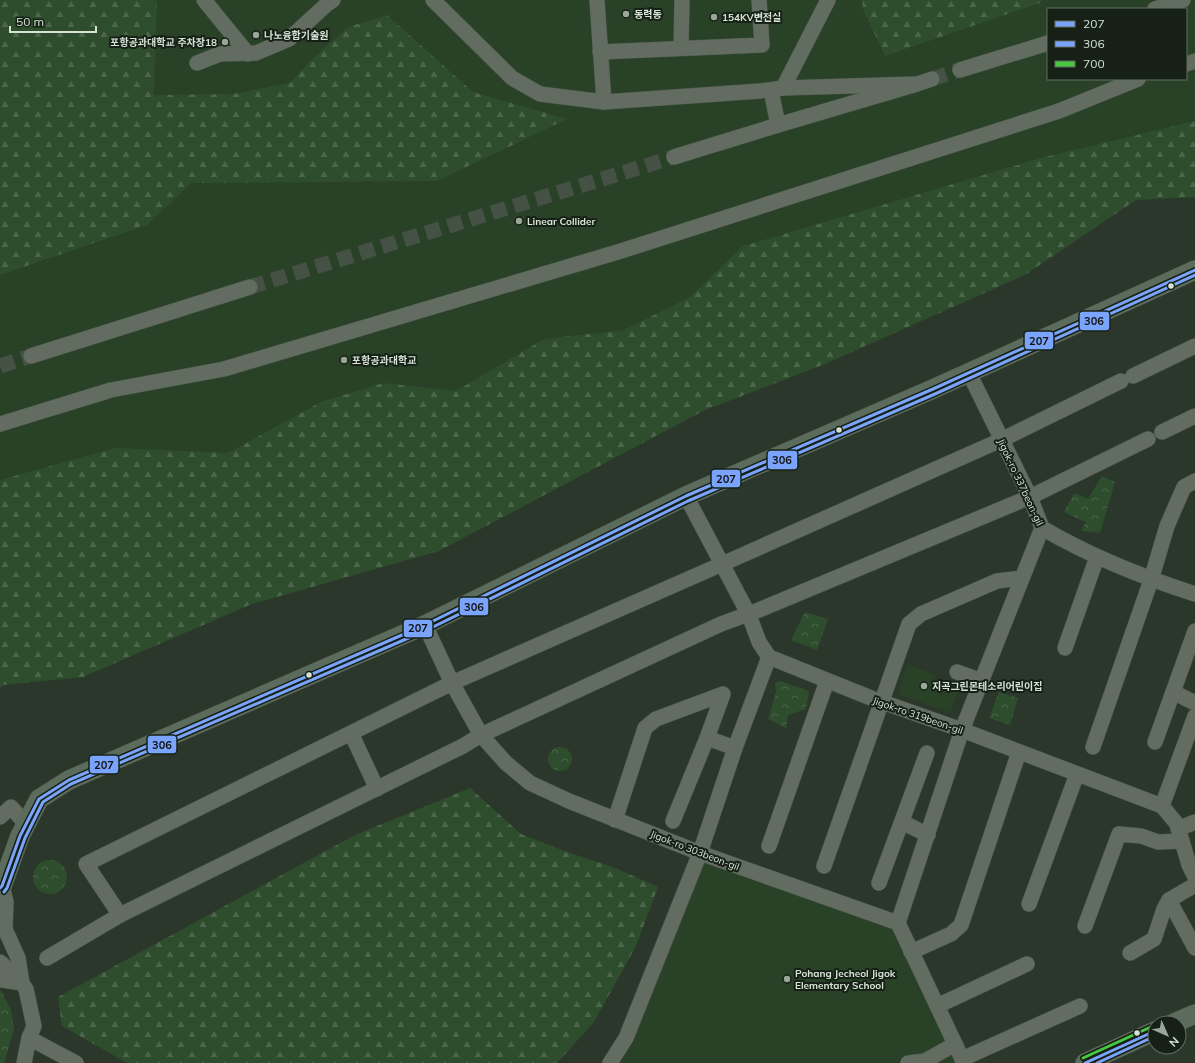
<svg xmlns="http://www.w3.org/2000/svg" width="1195" height="1063" font-family="Mulish,'Noto Sans KR',sans-serif">
  <style>
    .built { fill: #284127; fill-rule: evenodd }
    .forest { fill: url(#forest-firs) }
    .park { fill: url(#park-crowns) }
    .lines { fill: none; stroke-linecap: round; stroke-linejoin: round }
    .minor-tunnel { stroke: #445144; stroke-width: 15; stroke-dasharray: 15 8; stroke-linecap: butt }
    .minor-casing { stroke: #4a554a; stroke-width: 16 }
    .major-casing { stroke: #4a554a; stroke-width: 20 }
    .minor { stroke: #626c61; stroke-width: 15 }
    .major { stroke: #5b6c5c; stroke-width: 19 }
    .bus-1-casing { stroke: #162016; stroke-width: 6 }
    .bus-2-casing { stroke: #162016; stroke-width: 6 }
    .bus-3-casing { stroke: #162016; stroke-width: 6 }
    .bus-1 { stroke: #7aa4fb; stroke-width: 3 }
    .bus-2 { stroke: #7aa4fb; stroke-width: 3 }
    .bus-3 { stroke: #47c83e; stroke-width: 3 }
    .poi-dot { fill: #9aa698; stroke: #162016; stroke-width: 1.5 }
    .bus-dot { fill: #d5e2d4; stroke: #162016; stroke-width: 1.5 }
    .labels { text-anchor: middle; stroke-width: 4; stroke-linejoin: round; paint-order: stroke }
    .poi-label { font-size: 10px; font-weight: bold; fill: #d5e2d4; stroke: #162016; text-anchor: start }
    .street-label { font-size: 10px; fill: #d5e2d4; stroke: #162016 }
    .line-badge { stroke: #162016; stroke-width: 1.5 }
    .pale-badge-label { font-size: 11px; text-anchor: middle; font-weight: bold; fill: #111 }
  </style>
  <defs>
    <pattern id="forest-firs" width="22" height="20" patternUnits="userSpaceOnUse"><rect width="22" height="20" fill="#2e4d2d"/><path d="M5 1l3.5 6h-7zM16 11l3.5 6h-7z" fill="#4b664b"/></pattern>
    <pattern id="park-crowns" width="20" height="18" patternUnits="userSpaceOnUse"><rect width="20" height="18" fill="#2e4d2d"/><path d="M2 6a3 3 0 1 1 6 0M12 15a3 3 0 1 1 6 0" fill="none" stroke="#4b664b"/></pattern>
  </defs>
  <rect width="100%" height="100%" fill="#2b372a"/>
  <g class="built">
    <path d="M0,0h1195v148l-1195,469zM1048,9h138v70h-138z"/>
    <path d="M907,664l29,11 -2,7 25,8 -9,23 -52,-19z"/>
    <path d="M700,853l198,70 66,140h-354z"/>
  </g>
  <g class="forest">
    <path d="M0,0h157l-3,95 79,-1 57,-11 20,-22 38,-34 39,-12 86,77 94,27 -130,62 -246,2 -44,42 -147,50z"/>
    <path d="M862,0h179l-1,3 -155,53 -22,-47z"/>
    <path d="M1195,121v76l-59,3 -111,75 -200,89 -122,47 -264,140 -187,53 -169,73 -80,8 -3,3v-208l116,-32 112,5 93,-51 62,-19 73,8 88,-52 80,-9 66,-33 53,-51 298,-88z"/>
    <path d="M470,788l51,46 46,18 46,15 45,20 -22,59 -42,76 -37,41h-430l-65,-37 -4,-29 297,-162z"/>
  </g>
  <g class="park">
    <path d="M1102,476l13,6 -15,51 -19,-2 5,-9 -22,-10 10,-19 14,6z"/>
    <path d="M805,612l23,7 -11,31 -26,-10z"/>
    <path d="M780,681l29,10 -3,18 -18,6 -2,13 -18,-9 8,-27 -1,-9z"/>
    <path d="M999,692l19,6 -8,27 -21,-7z"/>
    <circle cx="560" cy="759" r="12"/>
    <circle cx="50" cy="877" r="17"/>
    <path d="M0,989l11,21 3,20 -10,33h-4z"/>
  </g>
  <g class="lines">
    <g class="minor-tunnel">
      <path d="M932,79l28,-9"/>
      <path d="M250,287l424,-130"/>
      <path d="M0,366l31,-10"/>
    </g>
    <g class="minor-casing">
      <g id="minor">
        <path d="M204,0l44,54"/>
        <path d="M433,0l79,78 28,16 64,8 156,-11 23,-3 45,-88"/>
        <path d="M597,0l7,102"/>
        <path d="M1155,9l28,-9"/>
        <path d="M681,48l1,-48"/>
        <path d="M600,52l162,-7 -3,-45"/>
        <path d="M197,63l23,-9 36,-1 33,-14 38,-35 6,-4"/>
        <path d="M1186,64l9,-3"/>
        <path d="M960,70l88,-27"/>
        <path d="M783,88l134,-4 15,-5"/>
        <path d="M771,90l7,35 139,-41"/>
        <path d="M674,157l104,-32"/>
        <path d="M31,356l219,-69"/>
        <path d="M969,373l61,124 12,31c48,28 100,49 153,66"/>
        <path d="M1133,376l62,-30"/>
        <path d="M0,424l111,-34 113,-21 397,-118 438,-140 79,-32"/>
        <path d="M1162,432l33,-16"/>
        <path d="M686,496l63,119 10,27 10,15 102,41 91,32 200,76 15,18 12,41 6,12"/>
        <path d="M425,625l27,58 29,52 25,28 24,20 39,18 131,52 198,70 66,140"/>
        <path d="M1065,648l32,-91"/>
        <path d="M957,672l25,9"/>
        <path d="M1173,692l22,11"/>
        <path d="M351,733l26,56"/>
        <path d="M1155,742l40,-111"/>
        <path d="M1093,747l58,-167 16,-54 17,-39 11,-6"/>
        <path d="M1162,806l33,-90"/>
        <path d="M0,817l11,-10 15,17"/>
        <path d="M615,820l30,-92 11,-9 67,-25 -16,44"/>
        <path d="M673,821l34,-83 28,10"/>
        <path d="M902,822l26,13"/>
        <path d="M1178,829l17,-7"/>
        <path d="M769,846l58,-165"/>
        <path d="M824,866l85,-242 12,-10 76,-33 25,-3"/>
        <path d="M879,883l48,-130"/>
        <path d="M1195,885l-26,15 26,48"/>
        <path d="M1029,904l48,-130"/>
        <path d="M120,915l-34,-51 366,-181 286,-126 263,-117 120,-59"/>
        <path d="M898,923l64,-193 80,-202"/>
        <path d="M1085,926l34,-92 22,2 17,6 24,-1"/>
        <path d="M911,952l40,-18 10,-9 58,-173"/>
        <path d="M1130,953l24,-14 10,-30 5,-9"/>
        <path d="M47,958l73,-43 343,-169 18,-11 240,-111 38,-14 271,-113 118,-58"/>
        <path d="M0,962l19,17 7,10 8,37 -5,12 -5,25"/>
        <path d="M0,978l2,2 20,3 -4,-25 -13,-29 1,-27 -4,-16"/>
        <path d="M937,1006l90,-42"/>
        <path d="M29,1038l47,25"/>
        <path d="M962,1059l118,-53"/>
        <path d="M610,1063l16,-25 74,-185 35,-105 34,-91"/>
        <path d="M908,1063l17,-2 30,-17"/>
      </g>
    </g>
    <g class="major-casing">
      <g id="major">
        <path d="M0,888l2,-2 18,-50 19,-37 30,-19 356,-155 261,-129 247,-107 262,-119"/>
        <path d="M1174,1023l21,-9"/>
        <path d="M1085,1063l70,-32"/>
      </g>
    </g>
    <use href="#minor" class="minor"/>
    <use href="#major" class="major"/>
    <g class="bus-1-casing">
      <g id="bus-1">
        <path d="M0,888l2,-2 18,-50 19,-37 30,-19 356,-155 261,-129 247,-107 262,-119"/>
        <path d="M1085,1063l70,-32"/>
      </g>
    </g>
    <g class="bus-2-casing">
      <g id="bus-2">
        <path d="M4,892l3,-4 18,-50 18,-36 28,-18 356,-154 261,-129 247,-107 260,-119"/>
        <path d="M1097,1063l58,-27"/>
      </g>
    </g>
    <g class="bus-3-casing">
      <path id="bus-3" d="M1083,1058l70,-32"/>
    </g>
    <use href="#bus-1" class="bus-1"/>
    <use href="#bus-2" class="bus-2"/>
    <use href="#bus-3" class="bus-3"/>
  </g>
  <g class="poi-dot">
    <circle cx="626" cy="14" r="4"/>
    <circle cx="714" cy="17" r="4"/>
    <circle cx="256" cy="35" r="4"/>
    <circle cx="225" cy="42" r="4"/>
    <circle cx="519" cy="221" r="4"/>
    <circle cx="344" cy="360" r="4"/>
    <circle cx="924" cy="686" r="4"/>
    <circle cx="787" cy="979" r="4"/>
  </g>
  <g class="bus-dot">
    <circle cx="1171" cy="286" r="3.5"/>
    <circle cx="839" cy="430" r="3.5"/>
    <circle cx="309" cy="675" r="3.5"/>
    <circle cx="1137" cy="1033" r="3.5"/>
  </g>
  <g class="labels">
    <g class="poi-label">
      <text x="634" y="18">동력동</text>
      <text x="722" y="21">154KV변전실</text>
      <text x="264" y="39">나노융합기술원</text>
      <text x="217" y="46" text-anchor="end">포항공과대학교 주차장18</text>
      <text x="527" y="225">Linear Collider</text>
      <text x="352" y="364">포항공과대학교</text>
      <text x="932" y="690">지곡그린몬테소리어린이집</text>
      <text x="795" y="977">Pohang Jecheol Jigok<tspan x="795" dy="12">Elementary School</tspan></text>
    </g>
    <g class="street-label">
      <text transform="translate(1021 482) rotate(65)" y="4">Jigok-ro 337beon-gil</text>
      <text transform="translate(918 715) rotate(19)" y="4">Jigok-ro 319beon-gil</text>
      <text transform="translate(695 850) rotate(21)" y="4">Jigok-ro 303beon-gil</text>
    </g>
  </g>
  <g class="line-badge">
    <rect x="1079" y="311" width="31" height="20" rx="4" fill="#7aa4fb"/>
    <rect x="1024" y="331" width="30" height="19" rx="4" fill="#7aa4fb"/>
    <rect x="767" y="450" width="31" height="20" rx="4" fill="#7aa4fb"/>
    <rect x="711" y="469" width="30" height="19" rx="4" fill="#7aa4fb"/>
    <rect x="459" y="597" width="30" height="19" rx="4" fill="#7aa4fb"/>
    <rect x="403" y="619" width="30" height="19" rx="4" fill="#7aa4fb"/>
    <rect x="147" y="735" width="30" height="19" rx="4" fill="#7aa4fb"/>
    <rect x="89" y="755" width="30" height="19" rx="4" fill="#7aa4fb"/>
  </g>
  <g class="pale-badge-label">
    <text x="1094" y="325">306</text>
    <text x="1039" y="345">207</text>
    <text x="782" y="464">306</text>
    <text x="726" y="483">207</text>
    <text x="474" y="611">306</text>
    <text x="418" y="632">207</text>
    <text x="162" y="749">306</text>
    <text x="104" y="769">207</text>
  </g>
  <rect x="1047" y="8" width="140" height="72" fill="#162016" stroke="#626e62"/>
  <rect x="1055" y="21" width="20" height="6" fill="#7aa4fb" stroke="#626e62"/>
  <text x="1083" y="28" font-size="12" fill="#d5e2d4">207</text>
  <rect x="1055" y="41" width="20" height="6" fill="#7aa4fb" stroke="#626e62"/>
  <text x="1083" y="48" font-size="12" fill="#d5e2d4">306</text>
  <rect x="1055" y="61" width="20" height="6" fill="#47c83e" stroke="#626e62"/>
  <text x="1083" y="68" font-size="12" fill="#d5e2d4">700</text>
  <g transform="translate(1167 1035) rotate(135)"><circle r="19" fill="#162016" stroke="#626e62"/>
  <path d="M0-3L7 15L0 10L-7 15Z" fill="#9aa698"/>
  <text y="-6" font-size="11" font-weight="bold" text-anchor="middle" fill="#d5e2d4">N</text>
  </g>
  <path d="M10 26v6h86v-6" fill="none" stroke="#d5e2d4" stroke-width="2"/>
  <text x="16" y="26" font-size="12" fill="#d5e2d4" stroke="#162016" stroke-width="3" paint-order="stroke">50 m</text>
</svg>
